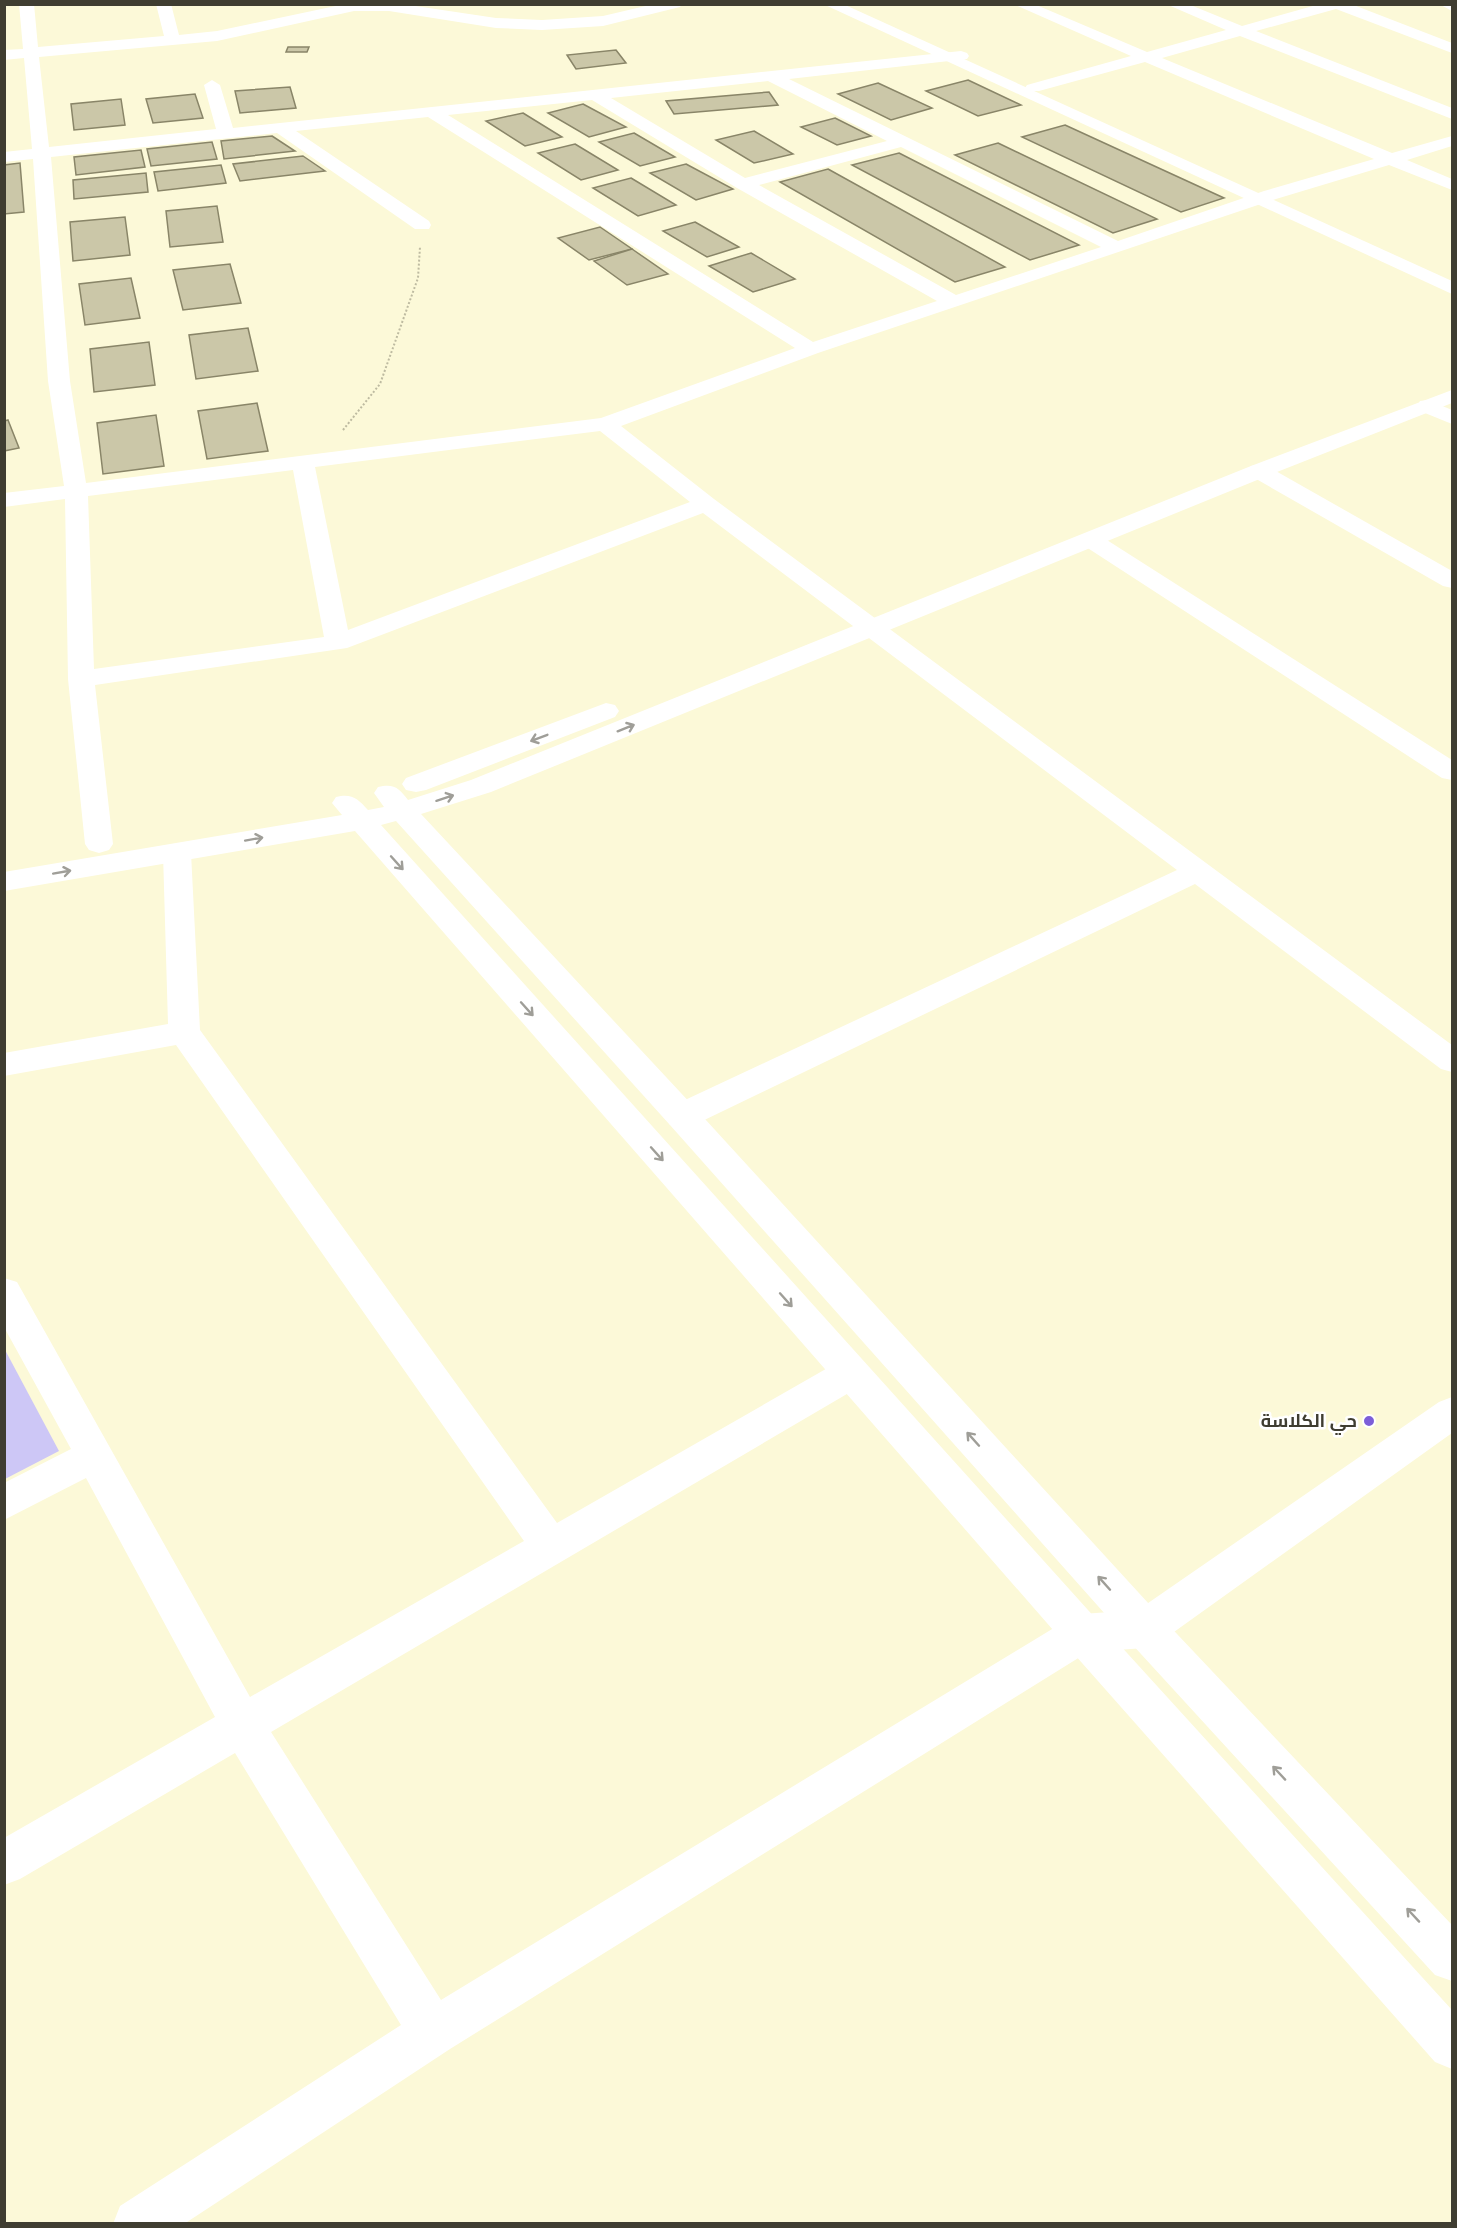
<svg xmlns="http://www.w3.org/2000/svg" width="1457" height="2228" font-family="'Roboto Serif',Cairo,serif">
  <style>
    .green { fill: #cdc7f6 }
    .building { fill: #cbc7a8; stroke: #898568; stroke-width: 1.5 }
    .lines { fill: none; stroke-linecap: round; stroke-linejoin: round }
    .path { stroke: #bebba1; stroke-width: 2; stroke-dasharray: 2 2; stroke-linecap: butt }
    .street { fill: #fff; fill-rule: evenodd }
    .secondary { fill: #fff; fill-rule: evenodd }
    .oneway { stroke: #9f9e98 }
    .poi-dot { fill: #7c5ed8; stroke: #fff; stroke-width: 2 }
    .labels { text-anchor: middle; stroke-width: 5; stroke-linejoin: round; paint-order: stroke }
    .poi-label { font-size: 18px; font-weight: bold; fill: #3f3d31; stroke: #fff; text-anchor: end }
  </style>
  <rect width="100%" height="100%" fill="#fcf9d8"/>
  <path class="green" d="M4,1348l55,103 -54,28h-1z"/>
  <g class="building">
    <path d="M288,47h21l-2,5h-21z"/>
    <path d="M616,50l10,13 -50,6 -9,-14z"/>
    <path d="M968,80l53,25 -43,11 -52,-25z"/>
    <path d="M878,83l54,25 -41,12 -53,-26z"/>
    <path d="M290,87l6,21 -56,5 -5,-22z"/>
    <path d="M769,92l9,13 -104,9 -8,-13z"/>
    <path d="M195,94l8,24 -50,5 -7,-24z"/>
    <path d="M121,99l4,26 -51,5 -3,-26z"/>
    <path d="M583,104l43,23 -37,10 -41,-24z"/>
    <path d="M523,113l39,24 -37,9 -39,-25z"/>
    <path d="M835,118l36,18 -34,9 -36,-18z"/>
    <path d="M1065,125l159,73 -43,14 -159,-75z"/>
    <path d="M754,131l39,23 -39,9 -38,-23z"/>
    <path d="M634,133l41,24 -35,9 -41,-24z"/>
    <path d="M272,136l23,15 -71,8 -3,-18z"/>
    <path d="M212,142l5,17 -66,7 -4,-17z"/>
    <path d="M998,143l159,76 -44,14 -158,-78z"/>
    <path d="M575,144l43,26 -37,10 -43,-27z"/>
    <path d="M141,150l4,17 -69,8 -2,-18z"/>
    <path d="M899,153l180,92 -49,15 -178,-95z"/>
    <path d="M303,156l22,15 -85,10 -7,-17z"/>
    <path d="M20,163l4,49 -20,2v-49z"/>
    <path d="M686,164l47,25 -37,11 -46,-27z"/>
    <path d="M221,165l5,18 -68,8 -4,-19z"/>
    <path d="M828,169l177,98 -50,15 -175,-100z"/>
    <path d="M146,173l2,19 -74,7 -1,-19z"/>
    <path d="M631,178l45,27 -38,11 -45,-28z"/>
    <path d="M217,206l6,36 -53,5 -4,-36z"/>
    <path d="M125,217l5,38 -57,6 -3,-39z"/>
    <path d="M695,222l44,25 -32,10 -44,-26z"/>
    <path d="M600,227l32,22 -43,11 -31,-22z"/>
    <path d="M632,249l36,25 -41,11 -33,-24z"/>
    <path d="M751,253l44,26 -42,13 -44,-26z"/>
    <path d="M230,264l11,39 -58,7 -10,-40z"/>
    <path d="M131,278l9,40 -55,7 -6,-41z"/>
    <path d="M248,328l10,43 -62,8 -7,-44z"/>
    <path d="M149,342l6,43 -61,7 -4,-43z"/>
    <path d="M257,403l11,48 -61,8 -9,-48z"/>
    <path d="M156,415l8,51 -61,8 -6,-51z"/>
    <path d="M8,420l11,28 -15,3v-30z"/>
  </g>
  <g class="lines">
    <path class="path" d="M343,430l37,-46 38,-106 2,-31"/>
    <g class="street">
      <path d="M19,4h15l4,43 126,-11 -8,-32h15l8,31 38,-4 128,-27h57l94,14 46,2 61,-4 51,-12h28l-2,3 -77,19 -61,4 -46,-2 -107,-17h-35l-137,30 -178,16 10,90 167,-18 -12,-44 8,-5 8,5 13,43 728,-77 6,2 2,3 -2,3 -178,20 329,162 146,-50 110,-32 -229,-97 -106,29h-12l-2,-3 2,-3 104,-29 -118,-52h21l113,48 79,-22 -60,-26h22l54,22 78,-22h31l101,39v10l-116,-44 -80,22 196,77v11l-212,-83 -78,22 230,95 60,-17v10l-45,14 45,19v11l-63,-25 -113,34 -458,154 -197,73 93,73 738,546v27l-11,-3 -246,-185 -501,241 -12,3 -12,-3 -5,-9 5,-9 507,-237 -474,-357 -356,135 -252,37 18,159 -4,6 -10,3 -10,-3 -4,-6 -17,-165 -3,-180 -61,8v-14l60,-7 -16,-105 -15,-222 -29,3v-10l28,-3 -8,-91 -20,2v-10l19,-1zM768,81l119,60 -142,37 -134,-80zM592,100l145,88 200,113 -124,41 -365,-227zM428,117l367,231 -194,70 -515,65 -16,-102 -19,-224 226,-24 138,96h14l2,-4 -2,-4 -133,-90zM901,147l200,100 -145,48 -197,-110zM600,431l90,71 -342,128 -33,-163zM293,470l31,167 -230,32 -6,-173z"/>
      <path d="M1439,4h13v7z"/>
      <path d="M1428,400l24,10v14l-32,-13 -3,-5 3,-5z"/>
      <path d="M1259,464l8,2 185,105v17l-9,-2 -192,-110 -3,-5 3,-5z"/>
      <path d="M1091,533l8,2 353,225v20l-10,-2 -359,-233 -4,-5 4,-5z"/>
      <path d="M177,844l10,3 4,6 9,177 357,493 281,-161 13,-4 13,4 6,11 -6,11 -593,348 170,268 626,-380 15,-6 56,-4 301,-208 13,-5v36l-292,209 -15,6 -57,4 -638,397 -266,175h-71l7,-18 281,-181 -166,-272 -215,126 -16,6v-47l211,-121 -129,-239 -82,42v-37l67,-34 -67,-122v-49l13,4 233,415 274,-156 -348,-496 -172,31v-23l164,-29 -5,-171 4,-6z"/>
    </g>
    <g class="secondary">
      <path d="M823,4h20l609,277v13z"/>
      <path d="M1452,390v13l-185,73 -776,316 -70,22 273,293 466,509 292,309v56l-17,-6 -305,-333 -460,-517 -274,-304 -15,4 716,795 355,390v59l-17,-7 -368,-416 -712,-815 -351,60v-19l338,-57 -10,-12 4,-6c16,-4 22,2 32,13l16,-3 -10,-14 4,-6c16,-4 21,1 30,13l63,-20 780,-314z"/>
      <path d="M606,703l9,2 4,6 -4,6 -189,73 -10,2 -10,-2 -4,-6 4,-6z"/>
    </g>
  </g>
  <defs><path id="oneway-shaft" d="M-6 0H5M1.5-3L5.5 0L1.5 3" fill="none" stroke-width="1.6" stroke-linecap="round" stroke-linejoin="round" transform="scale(1.5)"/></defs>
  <g class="oneway">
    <use href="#oneway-shaft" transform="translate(626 728) rotate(-22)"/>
    <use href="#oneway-shaft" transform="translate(539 738) rotate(159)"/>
    <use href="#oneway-shaft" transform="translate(445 798) rotate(-18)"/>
    <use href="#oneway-shaft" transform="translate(254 839) rotate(-10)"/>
    <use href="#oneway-shaft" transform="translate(397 863) rotate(48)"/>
    <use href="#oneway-shaft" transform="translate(62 872) rotate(-10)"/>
    <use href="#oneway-shaft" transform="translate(527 1009) rotate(48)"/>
    <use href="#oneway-shaft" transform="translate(657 1154) rotate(48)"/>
    <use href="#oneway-shaft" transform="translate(786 1300) rotate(48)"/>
    <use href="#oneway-shaft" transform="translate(973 1439) rotate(-132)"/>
    <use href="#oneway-shaft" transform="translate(1104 1583) rotate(-132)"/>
    <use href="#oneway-shaft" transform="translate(1279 1773) rotate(-133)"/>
    <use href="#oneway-shaft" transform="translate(1413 1915) rotate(-133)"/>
  </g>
  <circle class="poi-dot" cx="1369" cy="1421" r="6"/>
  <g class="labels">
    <g class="poi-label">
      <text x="1357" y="1427">حي الكلاسة</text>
    </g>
  </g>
  <rect width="1457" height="2228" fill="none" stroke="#3f3d31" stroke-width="12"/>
</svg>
